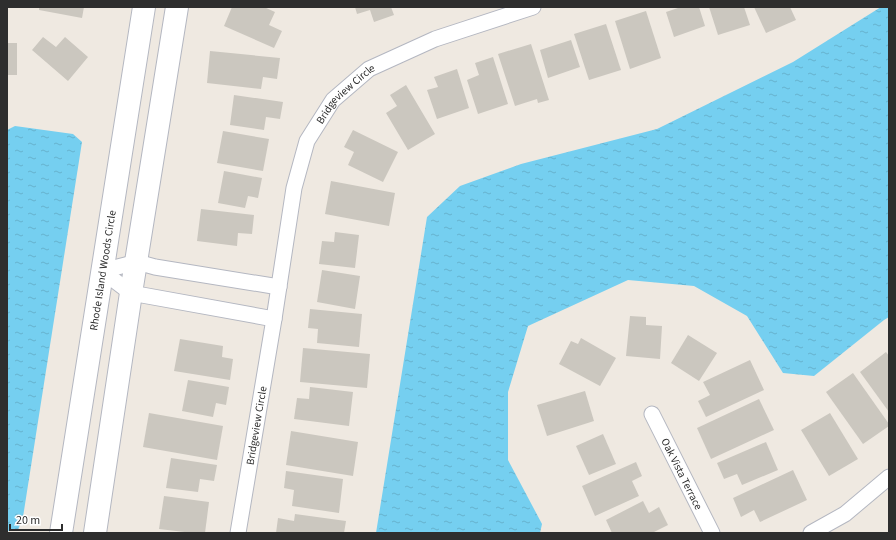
<svg xmlns="http://www.w3.org/2000/svg" width="896" height="540" font-family="'Source Sans 3',sans-serif">
  <style>
    .water { fill: url(#water-ripples) }
    .building { fill: #cbc7bf }
    .lines { fill: none; stroke-linecap: round; stroke-linejoin: round }
    .street-casing { stroke: #b4b7c1; stroke-width: 17 }
    .secondary-casing { stroke: #b4b7c1; stroke-width: 24 }
    .street { stroke: #fff; stroke-width: 15 }
    .secondary { stroke: #fff; stroke-width: 22 }
    .labels { text-anchor: middle; stroke-width: 3; stroke-linejoin: round; paint-order: stroke }
    .street-label { font-size: 11px; fill: #2e2e2e; stroke: #fff }
  </style>
  <defs>
    <pattern id="water-ripples" width="26" height="14" patternUnits="userSpaceOnUse"><rect width="26" height="14" fill="#75cff0"/><path d="M2 4q2-2 4 0t4 0M15 11q2-2 4 0t4 0" fill="none" stroke="#66b2ce"/></pattern>
  </defs>
  <rect width="100%" height="100%" fill="#efe9e1"/>
  <g class="water">
    <path d="M881,7h8v310l-5,3 -70,56 -31,-3 -36,-57 -53,-30 -66,-6 -100,46 -20,66v68l34,64 -2,9h-164l51,-316 33,-31 61,-22 136,-35 136,-67z"/>
    <path d="M15,126l58,8 9,8 -59,375 -5,13 -11,1v-401z"/>
  </g>
  <g class="building">
    <path d="M39,7h45l-2,11 -43,-8z"/>
    <path d="M232,7h32l11,5 -6,13 13,6 -8,17 -50,-22z"/>
    <path d="M355,7h36l3,8 -20,7 -4,-12 -13,4z"/>
    <path d="M678,7h21l6,19 -31,11 -8,-25 12,-4z"/>
    <path d="M709,7h35l6,18 -32,10z"/>
    <path d="M754,7h36l6,13 -30,13z"/>
    <path d="M646,11l15,47 -31,11 -15,-48z"/>
    <path d="M606,24l15,46 -32,10 -15,-46z"/>
    <path d="M43,37l13,10 9,-10 23,20 -20,24 -36,-31z"/>
    <path d="M571,40l9,27 -32,11 -8,-28z"/>
    <rect x="7" y="43" width="10" height="32"/>
    <path d="M531,44l18,56 -11,3 -1,-4 -22,7 -17,-52z"/>
    <path d="M210,51l70,7 -3,21 -14,-2 -2,12 -54,-6z"/>
    <path d="M493,57l15,47 -30,10 -11,-34 12,-5 -4,-12z"/>
    <path d="M457,69l12,39 -32,11 -10,-29 11,-3 -4,-10z"/>
    <path d="M406,85l29,49 -27,16 -22,-37 11,-7 -7,-11z"/>
    <path d="M234,95l49,7 -3,17 -14,-2 -2,13 -34,-5z"/>
    <path d="M353,130l45,22 -15,30 -35,-17 6,-13 -10,-5z"/>
    <path d="M223,131l46,8 -6,32 -46,-8z"/>
    <path d="M224,171l38,7 -4,20 -10,-2 -3,12 -27,-5z"/>
    <path d="M331,181l64,12 -6,33 -64,-12z"/>
    <path d="M201,209l53,6 -2,19 -14,-1 -1,13 -40,-5z"/>
    <path d="M335,232l24,3 -4,33 -36,-4 3,-23 12,1z"/>
    <path d="M322,270l38,6 -5,33 -38,-7z"/>
    <path d="M310,309l52,5 -3,33 -42,-4 1,-14 -10,-1z"/>
    <path d="M630,316l16,1v8l16,1 -2,33 -34,-3z"/>
    <path d="M688,335l29,18 -18,28 -28,-18z"/>
    <path d="M581,338l35,20 -16,28 -41,-22 12,-23 7,3z"/>
    <path d="M180,339l43,7 -1,11 11,2 -3,21 -56,-9z"/>
    <path d="M303,348l67,6 -3,34 -67,-6z"/>
    <path d="M886,352l3,4v56l-29,-40z"/>
    <path d="M750,360l14,30 -58,27 -8,-16 12,-6 -7,-13z"/>
    <path d="M853,373l36,51v2l-26,18 -37,-52z"/>
    <path d="M188,380l41,7 -3,18 -10,-2 -3,14 -31,-6z"/>
    <path d="M310,387l43,5 -4,34 -55,-7 3,-21 12,1z"/>
    <path d="M585,391l9,30 -47,15 -10,-31z"/>
    <path d="M759,399l15,31 -63,29 -14,-31z"/>
    <path d="M149,413l74,13 -6,34 -74,-13z"/>
    <path d="M830,413l28,46 -29,17 -28,-46z"/>
    <path d="M291,431l67,11 -5,34 -67,-11z"/>
    <path d="M603,434l13,30 -27,11 -13,-29z"/>
    <path d="M766,442l12,28 -36,15 -5,-11 -13,5 -7,-16z"/>
    <path d="M171,458l46,7 -3,16 -14,-2 -2,13 -32,-4z"/>
    <path d="M636,462l6,14 -10,5 7,15 -44,20 -13,-30z"/>
    <path d="M793,470l14,30 -47,22 -6,-12 -13,7 -8,-19z"/>
    <path d="M286,471l57,8 -4,34 -47,-7 2,-16 -10,-2z"/>
    <path d="M164,496l45,6 -4,31h-12l-34,-4z"/>
    <path d="M643,501l6,12 10,-6 9,18 -16,8h-40l-6,-13z"/>
    <path d="M295,514l51,7 -2,12h-68l2,-15 16,3z"/>
  </g>
  <g class="lines">
    <g class="street-casing">
      <g id="street">
        <path d="M102,271l29,22 143,26"/>
        <path d="M102,271l35,-9 18,5 124,20"/>
        <path id="s1" d="M652,414l60,119"/>
        <path id="s2" d="M238,533l36,-214 20,-131 13,-47 26,-41 36,-31 66,-30 98,-32"/>
        <path d="M811,533l34,-19 44,-37"/>
      </g>
    </g>
    <g class="secondary-casing">
      <g id="secondary">
        <path id="s3" d="M61,533l83,-526"/>
        <path d="M95,533l36,-240 46,-286"/>
      </g>
    </g>
    <use href="#street" class="street"/>
    <use href="#secondary" class="secondary"/>
  </g>
  <g class="labels">
    <g class="street-label">
      <text dy="4" stroke="none"><textPath href="#s2" startOffset="460">Bridgeview Circle</textPath></text>
      <text dy="4" stroke="none"><textPath href="#s3" startOffset="266">Rhode Island Woods Circle</textPath></text>
      <text dy="4" stroke="none"><textPath href="#s2" startOffset="109">Bridgeview Circle</textPath></text>
      <text dy="4" stroke="none"><textPath href="#s1" startOffset="67">Oak Vista Terrace</textPath></text>
    </g>
  </g>
  <rect width="896" height="540" fill="none" stroke="#2e2e2e" stroke-width="16"/>
  <path d="M10 524v6h52v-6" fill="none" stroke="#2e2e2e" stroke-width="2"/>
  <text x="16" y="524" font-size="12" fill="#2e2e2e" stroke="#ffffff" stroke-width="3" paint-order="stroke">20 m</text>
</svg>
